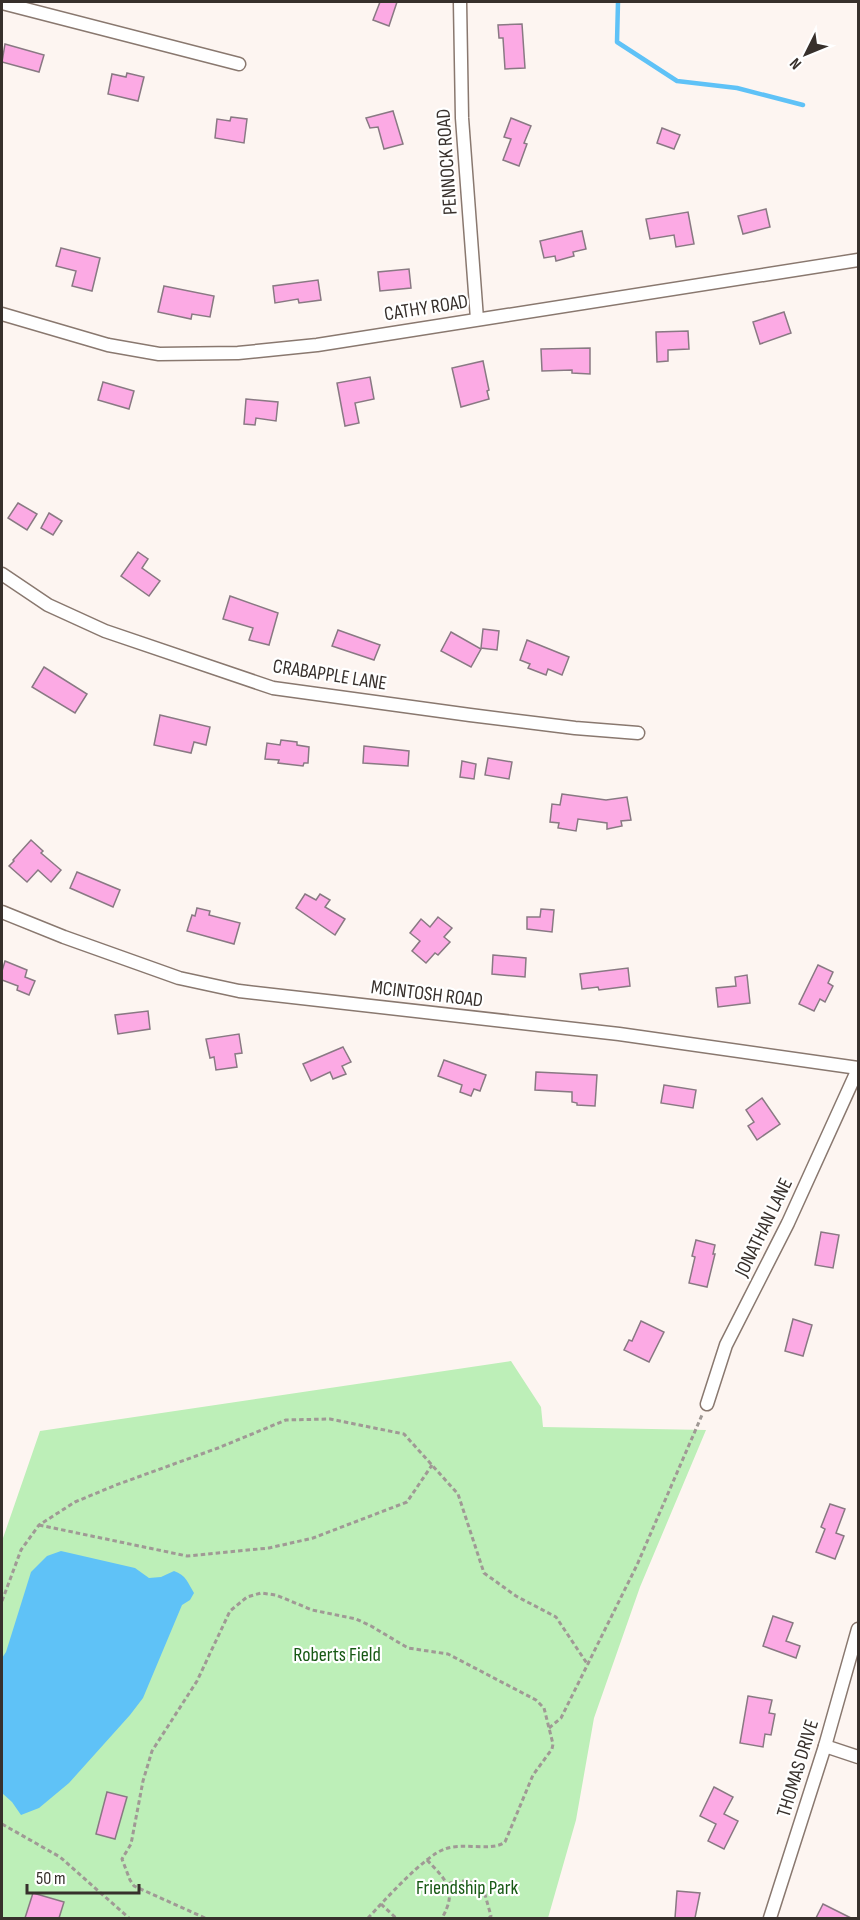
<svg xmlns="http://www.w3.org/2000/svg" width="860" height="1920" font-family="'Sofia Sans Condensed',sans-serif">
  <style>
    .green { fill: #bdefb8 }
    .water { fill: #5fc2f7 }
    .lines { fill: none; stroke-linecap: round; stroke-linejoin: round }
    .stream { stroke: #5fc2f7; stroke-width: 4.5 }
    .building { fill: #fcaae4; stroke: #897983; stroke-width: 1.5 }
    .street-casing { stroke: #89786f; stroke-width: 15 }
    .path { stroke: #a09995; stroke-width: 3; stroke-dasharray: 4.5 3; stroke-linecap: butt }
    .street { stroke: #fff; stroke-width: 12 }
    .labels { text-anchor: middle; stroke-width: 4.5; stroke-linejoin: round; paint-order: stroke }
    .street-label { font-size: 20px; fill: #37302c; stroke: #fff }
    .park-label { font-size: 20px; fill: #175914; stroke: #fff }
  </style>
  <rect width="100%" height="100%" fill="#fdf5f1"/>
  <path class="green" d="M511,1361l30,46 2,20 163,3 -66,157 -46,131 -18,102 -28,98h-546v-377l38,-110z"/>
  <path class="water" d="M61,1551l74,17 14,10 12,-1 13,-6c12,4 14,12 20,22l-4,7 -8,5 -39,93 -13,17 -61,68 -30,25 -18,7 -9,-13 -10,-9v-135l4,-6 25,-80 16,-16z"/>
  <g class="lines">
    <path class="stream" d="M618,2l-1,40 60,39 60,7 66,17"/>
  </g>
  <g class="building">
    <path d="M380,2h17l-8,24 -16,-6z"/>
    <path d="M522,24l3,44 -20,1 -2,-31h-4l-1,-13z"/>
    <path d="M5,44l39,11 -5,17 -37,-10z"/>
    <path d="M127,73l17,4 -6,24 -30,-7 4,-20 14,3z"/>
    <path d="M393,111l10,33 -19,5 -6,-22 -8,1 -4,-10z"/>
    <path d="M231,117l16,2 -3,24 -29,-5 2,-19 13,2z"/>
    <path d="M511,118l20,8 -7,17 3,1 -8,22 -16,-6 8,-21 -7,-2z"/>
    <path d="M662,128l18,7 -6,14 -17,-6z"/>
    <path d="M766,209l4,18 -27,7 -5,-18z"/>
    <path d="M688,212l6,32 -18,3 -2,-12 -24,4 -4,-20z"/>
    <path d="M582,231l4,18 -13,3 1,4 -18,5 -1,-5 -11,2 -4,-17z"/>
    <path d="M61,248l39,10 -8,33 -20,-5 4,-15 -20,-5z"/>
    <path d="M409,269l2,19 -31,3 -2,-19z"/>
    <path d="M318,280l3,20 -22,3 -1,-4 -23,4 -2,-17z"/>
    <path d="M164,286l50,10 -4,21 -18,-3 -1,5 -33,-7z"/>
    <path d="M784,312l7,21 -31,11 -7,-22z"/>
    <path d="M688,331l1,18 -21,1v11l-11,1 -1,-30z"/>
    <path d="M590,348v26l-18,-1v-3l-30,1 -1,-22z"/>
    <path d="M483,361l6,29 -2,1 2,8 -28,8 -9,-39z"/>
    <path d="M370,377l4,22 -19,4 4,20 -14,3 -8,-43z"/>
    <path d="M103,382l31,9 -5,18 -31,-9z"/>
    <path d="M246,399l32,3 -2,19 -20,-3 -1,7 -11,-1z"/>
    <path d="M18,503l19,11 -10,16 -19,-12z"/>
    <path d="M49,513l13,8 -9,14 -12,-7z"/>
    <path d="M138,552l10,7 -6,9 18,13 -11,15 -28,-20z"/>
    <path d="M230,596l48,17 -9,32 -20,-5 4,-12 -30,-9z"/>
    <path d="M483,629l16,2 -2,19 -16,-2z"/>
    <path d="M338,630l42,15 -6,15 -42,-14z"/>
    <path d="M451,632l30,17 -10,18 -30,-16z"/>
    <path d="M527,640l42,17 -7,18 -14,-6 -2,6 -18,-7 2,-4 -10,-4z"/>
    <path d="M44,667l43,27 -12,19 -43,-26z"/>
    <path d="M160,715l50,12 -4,18 -12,-3 -3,11 -37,-8z"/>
    <path d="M281,740l16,2v3l12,2 -1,16h-4l-1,3 -25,-3 1,-3 -14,-1 2,-16 13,2z"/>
    <path d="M364,746l45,5 -1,15 -45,-3z"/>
    <path d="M488,758l24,4 -3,17 -24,-4z"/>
    <path d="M462,761l14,3 -2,15 -14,-2z"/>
    <path d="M562,794l44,6 21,-3 4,23 -10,1 1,5 -15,3v-6l-29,-4 -2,12 -18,-3 1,-5 -9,-1 2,-18 8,1z"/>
    <path d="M31,840l12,11 -2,2 20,17 -10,12 -13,-12 -11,12 -18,-16 5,-5 -1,-1z"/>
    <path d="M77,872l43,18 -7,17 -43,-19z"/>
    <path d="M305,894l11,6 4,-6 10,6 -5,7 20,12 -10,16 -39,-27z"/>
    <path d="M197,908l13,3 -1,4 31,8 -6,21 -47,-13 5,-16 3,1z"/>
    <path d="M541,909l13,1 -2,22 -25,-3v-12h13z"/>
    <path d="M438,917l14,11 -8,9 6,5 -12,13 -3,-2 -9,10 -14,-12 8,-10 -10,-8 11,-14 9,8z"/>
    <path d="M493,955l33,3 -1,19 -33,-3z"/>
    <path d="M5,961l22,9 -2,7 10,4 -6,14 -12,-5 1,-4 -16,-6v-9z"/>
    <path d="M818,965l15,7 -5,11 5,3 -8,16 -5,-3 -6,12 -15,-7z"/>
    <path d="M628,968l2,18 -31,4 -1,-3 -16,2 -2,-15z"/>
    <path d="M747,975l3,28 -32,4 -2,-19 20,-2 -1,-9z"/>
    <path d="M148,1011l2,18 -32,5 -3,-19z"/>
    <path d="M239,1034l3,19 -7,1 2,13 -21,3 -2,-13 -4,1 -4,-19z"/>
    <path d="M343,1047l8,15 -9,4 4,8 -13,5 -3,-7 -19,9 -8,-17z"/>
    <path d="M444,1060l42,15 -6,16 -6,-2 -3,7 -11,-4 2,-7 -24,-9z"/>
    <path d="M536,1072l61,3 -2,31 -18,-1v-2l-5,-1v-10l-37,-2z"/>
    <path d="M664,1085l32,5 -3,18 -32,-5z"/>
    <path d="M762,1098l18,26 -23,16 -9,-14 6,-4 -8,-12z"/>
    <path d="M821,1232l18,3 -6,33 -18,-3z"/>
    <path d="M696,1240l19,5 -2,9h2l-8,33 -18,-4 6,-26 -3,-1z"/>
    <path d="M793,1319l19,6 -9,31 -18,-5z"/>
    <path d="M641,1321l23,11 -15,30 -25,-12 5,-10 3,1z"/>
    <path d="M830,1504l15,5 -9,24 8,3 -9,23 -19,-7 9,-23 -4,-2z"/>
    <path d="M773,1616l20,7 -7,18 14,5 -4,12 -33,-12z"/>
    <path d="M748,1696l24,4 -3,13 6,1 -4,21 -6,-1 -2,13 -23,-4z"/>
    <path d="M714,1787l19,10 -9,17 14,7 -14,28 -16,-8 8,-17 -16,-8z"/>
    <path d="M107,1792l20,5 -12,42 -19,-5z"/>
    <path d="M677,1891l23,2 -5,25h-20z"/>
    <path d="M33,1893l31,9 -5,16h-34z"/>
    <path d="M823,1904l28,14h-35z"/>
  </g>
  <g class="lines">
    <g class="street-casing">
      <g id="street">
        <path d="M460,2l2,116 15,201"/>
        <path d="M2,3l237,61"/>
        <path d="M2,314l106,31 51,9 79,-1 79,-8 541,-85"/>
        <path d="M2,574l46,31 57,26 168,57 197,27 105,13 63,5"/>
        <path d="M2,912l62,25 115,41 60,13 380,43 239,34"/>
        <path d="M707,1404l19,-59 62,-122 70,-154"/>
        <path d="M825,1746l33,11"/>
        <path d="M770,1918l55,-172 33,-117"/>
      </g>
    </g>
    <g class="path">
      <path d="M39,1525l148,31 82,-8 44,-10 94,-36 25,-37"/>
      <path d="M2,1601l19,-51 18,-25 36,-23 41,-17 102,-37 68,-28 44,-1 74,15 54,60 26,79 32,23 40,21 32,48"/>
      <path d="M549,1728l12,-10 76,-153 65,-150"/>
      <path d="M2,1824l58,33 69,61"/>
      <path d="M427,1860c19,20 31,30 15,58"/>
      <path d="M448,1884l8,-4 26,4 9,32 -2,2"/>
      <path d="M381,1904l15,14"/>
      <path d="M205,1918l-71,-32 -4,-6 -8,-21 9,-15 12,-63 9,-30 45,-70 33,-70 17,-14 14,-4 15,2 36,15 44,9 15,7 37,22 40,6 88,46 8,8 9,36 -1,5 -19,26 -28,67c-13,10 -43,0 -60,7 -20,6 -62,53 -77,69"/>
    </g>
    <use href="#street" class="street"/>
  </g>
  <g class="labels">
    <g class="street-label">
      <text transform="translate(446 162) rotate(-94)" y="7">PENNOCK ROAD</text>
      <text transform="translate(426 307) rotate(-9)" y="7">CATHY ROAD</text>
      <text transform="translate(330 674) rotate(9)" y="7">CRABAPPLE LANE</text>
      <text transform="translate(427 993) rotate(7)" y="7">MCINTOSH ROAD</text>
      <text transform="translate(763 1227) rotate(-64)" y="7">JONATHAN LANE</text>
      <text transform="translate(797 1768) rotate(-73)" y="7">THOMAS DRIVE</text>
    </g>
    <g class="park-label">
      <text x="337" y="1661">Roberts Field</text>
      <text x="467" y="1894">Friendship Park</text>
    </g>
  </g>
  <rect width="860" height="1920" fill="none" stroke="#37302c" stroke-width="6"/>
  <g transform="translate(806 54) rotate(227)" stroke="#ffffff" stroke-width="4.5" paint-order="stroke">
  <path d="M0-4.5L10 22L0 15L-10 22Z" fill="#37302c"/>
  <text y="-9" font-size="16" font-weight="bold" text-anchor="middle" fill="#37302c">N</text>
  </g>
  <path d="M27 1884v9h112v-9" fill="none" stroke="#37302c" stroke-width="3"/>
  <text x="36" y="1884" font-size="18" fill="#37302c" stroke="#ffffff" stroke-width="4.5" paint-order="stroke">50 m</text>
</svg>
